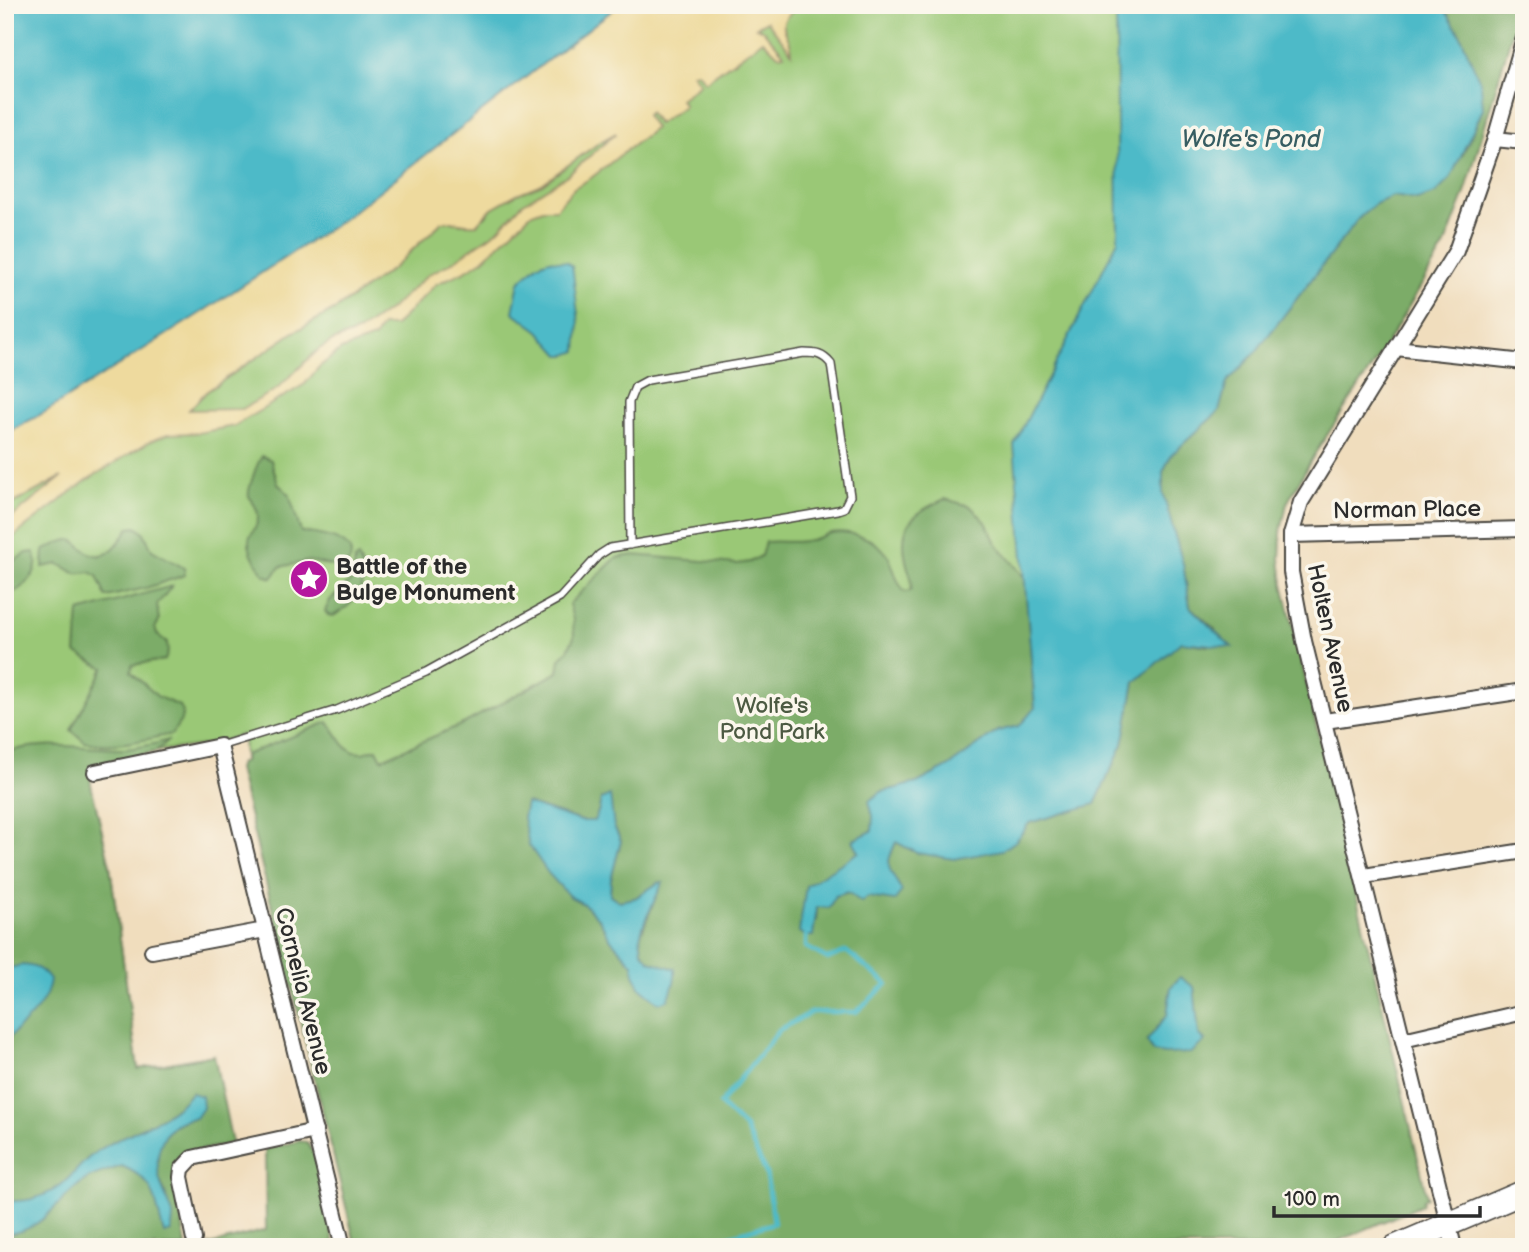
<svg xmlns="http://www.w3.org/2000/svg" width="1529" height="1252" font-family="'Balsamiq Sans',sans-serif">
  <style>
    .green { fill: #9ac876; stroke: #627a50; stroke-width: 2 }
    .forest { fill: #7bac67; stroke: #536c49; stroke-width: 2; fill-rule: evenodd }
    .sand { fill: #eeda9e; stroke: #8c8264; stroke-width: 2; fill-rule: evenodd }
    .water { fill: #4dbac8; stroke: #3c727a; stroke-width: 2 }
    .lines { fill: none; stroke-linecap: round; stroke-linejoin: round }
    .stream { stroke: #4dbac8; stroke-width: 4.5 }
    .lane-casing { stroke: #494641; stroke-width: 10 }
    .street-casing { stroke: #494641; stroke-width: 18 }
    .primary-casing { stroke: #494641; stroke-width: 26 }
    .lane { stroke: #fff; stroke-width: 7 }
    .street { stroke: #fff; stroke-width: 14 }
    .primary { stroke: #fff; stroke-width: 23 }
    .labels { text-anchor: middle; stroke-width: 7; stroke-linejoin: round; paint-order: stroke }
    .street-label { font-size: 23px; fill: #2b2b2b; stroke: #fbf7ec }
    .poi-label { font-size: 23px; font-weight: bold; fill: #2b2b2b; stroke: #fbf7ec; text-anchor: start }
    .park-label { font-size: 23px; fill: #4c5a42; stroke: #fbf7ec }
    .water-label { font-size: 24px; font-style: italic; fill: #375d62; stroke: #fbf7ec }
  </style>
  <rect width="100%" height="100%" fill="#fbf7ec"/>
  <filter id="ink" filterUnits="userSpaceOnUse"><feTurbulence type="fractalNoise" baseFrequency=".0143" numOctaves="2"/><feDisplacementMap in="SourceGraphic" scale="14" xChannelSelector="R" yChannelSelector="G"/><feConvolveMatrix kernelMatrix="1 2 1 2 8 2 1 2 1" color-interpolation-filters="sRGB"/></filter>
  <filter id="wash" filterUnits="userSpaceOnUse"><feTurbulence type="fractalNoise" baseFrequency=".00686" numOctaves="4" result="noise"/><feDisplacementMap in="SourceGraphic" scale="28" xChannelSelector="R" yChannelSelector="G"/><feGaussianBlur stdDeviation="1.57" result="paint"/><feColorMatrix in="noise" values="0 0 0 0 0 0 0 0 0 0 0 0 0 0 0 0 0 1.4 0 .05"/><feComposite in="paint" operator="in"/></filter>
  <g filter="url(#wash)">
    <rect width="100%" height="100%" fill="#f0ddbd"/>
    <path class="green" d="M771,5h749l-55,188 -21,54 -63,106 -67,102 -27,48 -6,28 -1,28 3,25 144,614 -4,1 -1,6 -98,42h-968l-118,-478 2,-6 4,-1 -1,-28 -30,10 -48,6 -76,15 2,20 19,81 28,203 76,-14 -34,100 -7,10 13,82h-181v-739l153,-87 30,-10 18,-19 88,-60 42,-23 56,-40 50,-47 10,-2 9,4 24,-7 7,-9 25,-14 25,-10 58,-42 46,-27 46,-42 75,-53z"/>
    <g class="forest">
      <path d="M1442,5h78l-55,188 -21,54 -63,106 -67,102 -27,48 -6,28 -1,28 3,25 144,613 -4,2 -1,6 -98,42h-968l-118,-478 2,-6 4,-1 1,-7 83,-33 16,23 10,7 8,1 15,-4 5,10 83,-36 93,-51 2,-13 8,-9 6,-13 -1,-18 -4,-15 47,-46 17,-3 104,9 13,-2 11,-6 4,-14c15,-2 30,2 45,-2 7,-1 13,-5 21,-7 18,-3 44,5 55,20 9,12 8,28 19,39l6,-1c2,-11 -1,-16 -4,-26 -10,-40 4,-51 38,-66l25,7 16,16 10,21 29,35 10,130 -16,19 -21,4 -50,36 -31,16 -36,9c-4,12 -6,24 -9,37 -6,28 -44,43 -66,57l10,37 1,-17 12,2 6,-12 60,-17 -7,-10 1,-11 7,-16 21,11 99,-12 13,-18 66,-19 28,-60 12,-62 46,-41 26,5 8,-17 -25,-22 -7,-43 -20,-70v-22l8,-17 48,-44 8,-29 27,-28 104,-135 17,-15 18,-9 24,5 46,-46 20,-45 -23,-75zM601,799l20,42 -10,38 -1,16 9,6 16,-3 23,-15 4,-1 -22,55 2,14 8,11 -16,12 -1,-10 -22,-24 -12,-21 -15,-15 -15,-8 -46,-78 4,-15 55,18h12l5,-11zM1171,987h23l5,48 5,5 -57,1 20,-26z"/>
      <path d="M262,456l9,4 7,24 11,10 12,38c15,2 62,7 47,32l-11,3 -28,-6 -29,6 -8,11 -8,-3c-6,-10 -19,-27 -14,-39 4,-7 8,-11 8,-20 0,-9 -5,-12 -9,-20 -2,-5 9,-35 13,-40z"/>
      <path d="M135,527l8,4 9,19 32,18 1,7 -39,13 -40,9 -9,-21 -7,-4c-21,4 -16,-2 -32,-8l-15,3 1,-17c9,-3 18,-11 27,-10 6,1 9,6 14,10 21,16 34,-7 44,-22z"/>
      <path d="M34,552c9,20 -11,38 -29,44v-30l22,-13z"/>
      <path d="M358,558c15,25 -4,47 -25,58l-5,-1 -3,-4 5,-11 22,-20 3,-20z"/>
      <path d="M172,586l-15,19 2,16 -4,7 2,6 10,9 1,9 -3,8 -33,5 -1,7 27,25 22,9 3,6 -2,8 -9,14c-28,6 -60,15 -87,8l-14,-12 33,-62 -28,-15 3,-41z"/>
      <path d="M169,740l-14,12 -65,13 1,20 19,81 28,203 76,-14 18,88 -52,12 -7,10 13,82h-181v-13c40,-3 51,-34 80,-54 11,-7 25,-10 37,-14 36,15 32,33 42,67 1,-10 5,-23 3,-33 -2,-11 -9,-20 -10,-32 -2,-26 13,-48 39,-50l-5,-25c-23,30 -69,39 -99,62 -14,11 -24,28 -40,36 -15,9 -30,11 -47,10v-159l31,-32 -31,-41v-216c35,-14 78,-4 115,-4 17,0 33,-5 49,-9z"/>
      <path d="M299,1141l8,1 7,12 21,93h-133l64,-17 -1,-81z"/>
    </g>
    <path class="sand" d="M619,5h182c-32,21 -10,25 -9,48l-25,-32 -11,6 8,4 20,23 -6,1 -15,-15 -58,42 -7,-10 -6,1 8,11 -20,15 4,7 -26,18 -9,-12 -3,3 9,13 -64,50 -17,10 -18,21h-13l-11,4 -49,47 -18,11 -29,13 -41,42h-13l-8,12 -33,12 -22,17 -14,17 -71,42 -36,7 -30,1 -19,8 -62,38 -78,60 -4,-9 2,-10 55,-44 -57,31v-74l40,-22 294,-190zM616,133l-47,41 -47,30 -25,27 -48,33 -20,10 -40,36 -30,21 -26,10 -14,8 -42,40 -35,20 -53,1 17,-18 88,-60 42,-23 56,-40 50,-47c12,-2 22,4 35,2l15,-16 25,-14 25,-10 58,-42z"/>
    <g class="water">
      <path d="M5,5h614l-280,217 -140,92 -154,98 -40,22z"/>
      <path d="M1116,5h326l18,29 21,50 2,25 -33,70 -15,15 -18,6 -24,-4 -18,8 -17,15 -104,135 -27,28 -8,29 -48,44 -8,17v22l20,70 7,43 42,40 -51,-5 -46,40 -12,62 -28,60 -66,19 -13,18 -14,9 -48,9 -37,-6 -21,-11c-13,28 -7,25 6,49l-8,10 -26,-4 -7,5 -13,-10 -13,4 -6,12 -12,-1 -4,29h-7l-7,-4 7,-46 53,-34 -6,-12 19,-9 1,-15 -4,-15 12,-9 36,-9 31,-16 50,-36 21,-5 16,-18 -21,-263 104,-205z"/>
      <path d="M549,260l18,2 5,4 1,6 6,52 -2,27 -10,4h-7l-21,-24 -26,-19 6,-30 19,-18z"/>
      <path d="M610,795l4,32 7,14 -10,38 -1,16 9,6 16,-3 23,-15 5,-1 -19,41 -4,14 2,14 8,10 25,8c1,11 -2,20 -7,31l-9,3 -18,-15 -7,-14 -1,-10 -22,-24 -12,-21 -15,-15 -15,-8 -21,-23 -19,-28 -6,-27 3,-15 55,18h13l5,-11 2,-11z"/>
      <path d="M22,965c14,1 20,4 28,15 -3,27 -28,43 -45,62v-73z"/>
      <path d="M1180,977l14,10 5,48 6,6 -14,12 -26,1 -12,-2 -6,-11 20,-26 4,-28z"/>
      <path d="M191,1093l11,3 1,12 -7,10c-34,2 -44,36 -35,66 3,11 10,21 12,32 0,5 -1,11 -2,16l-7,2c-10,-34 -6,-53 -42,-68 -12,4 -26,7 -37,14 -29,20 -40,51 -80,54v-33c17,1 32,-1 47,-10 16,-8 26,-25 40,-36 30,-23 77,-32 99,-62z"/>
    </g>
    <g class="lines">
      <path class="stream" d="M704,1247l-2,-3 72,-21 -8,-50 -21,-45 -25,-24 59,-74 33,-18h44l31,-28 -41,-33 -18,8 -22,-12v-11"/>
    </g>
  </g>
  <g filter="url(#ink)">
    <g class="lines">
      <g class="lane-casing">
        <path id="lane" d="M220,746l117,-36 89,-38 134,-74 39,-43 11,-7 228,-38 6,-2 6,-12 -19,-132c-8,-10 -15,-11 -27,-11l-156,27 -13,7 -6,15 1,143"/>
      </g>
      <g class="street-casing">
        <g id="street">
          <path d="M1495,139l29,3"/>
          <path d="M1396,348l128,14"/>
          <path d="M1291,535l233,-6"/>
          <path d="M1325,721l199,-30"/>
          <path d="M95,772l125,-26 123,501"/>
          <path d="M1364,876l160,-25"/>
          <path d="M152,951l113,-21"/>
          <path d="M1403,1040l121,-28"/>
          <path d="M194,1239l-13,-62 1,-8 10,-11 123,-27"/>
          <path d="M1454,1247l-150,-606 -13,-69v-37l10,-33 155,-251 39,-112 29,-101"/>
        </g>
      </g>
      <g class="primary-casing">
        <path id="primary" d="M1395,1247l129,-55"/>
      </g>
      <use href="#lane" class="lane"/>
      <use href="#street" class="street"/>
      <use href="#primary" class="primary"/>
    </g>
  </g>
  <defs>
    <g id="sight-disc" transform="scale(2.0125)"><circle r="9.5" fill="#b5179e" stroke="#fbf7ec"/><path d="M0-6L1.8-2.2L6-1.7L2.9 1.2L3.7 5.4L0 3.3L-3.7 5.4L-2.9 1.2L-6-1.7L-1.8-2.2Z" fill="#fff"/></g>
  </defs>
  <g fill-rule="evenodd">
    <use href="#sight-disc" x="309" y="579"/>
  </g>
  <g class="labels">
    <g class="street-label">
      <text transform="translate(1407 509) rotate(-1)" y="8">Norman Place</text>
      <text transform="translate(1331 638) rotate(78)" y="8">Holten Avenue</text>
      <text transform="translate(304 991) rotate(76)" y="8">Cornelia Avenue</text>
    </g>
    <g class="poi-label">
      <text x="336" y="574">Battle of the<tspan x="336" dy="26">Bulge Monument</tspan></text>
    </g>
    <g class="park-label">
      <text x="772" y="713">Wolfe's<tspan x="772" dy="26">Pond Park</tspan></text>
    </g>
    <g class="water-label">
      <text x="1251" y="147">Wolfe's Pond</text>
    </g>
  </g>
  <rect width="1529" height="1252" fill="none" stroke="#fbf7ec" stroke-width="28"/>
  <path d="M1274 1206v10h206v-10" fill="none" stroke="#2b2b2b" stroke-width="3.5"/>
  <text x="1284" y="1206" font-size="21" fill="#2b2b2b" stroke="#fbf7ec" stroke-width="5" paint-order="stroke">100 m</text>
</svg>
